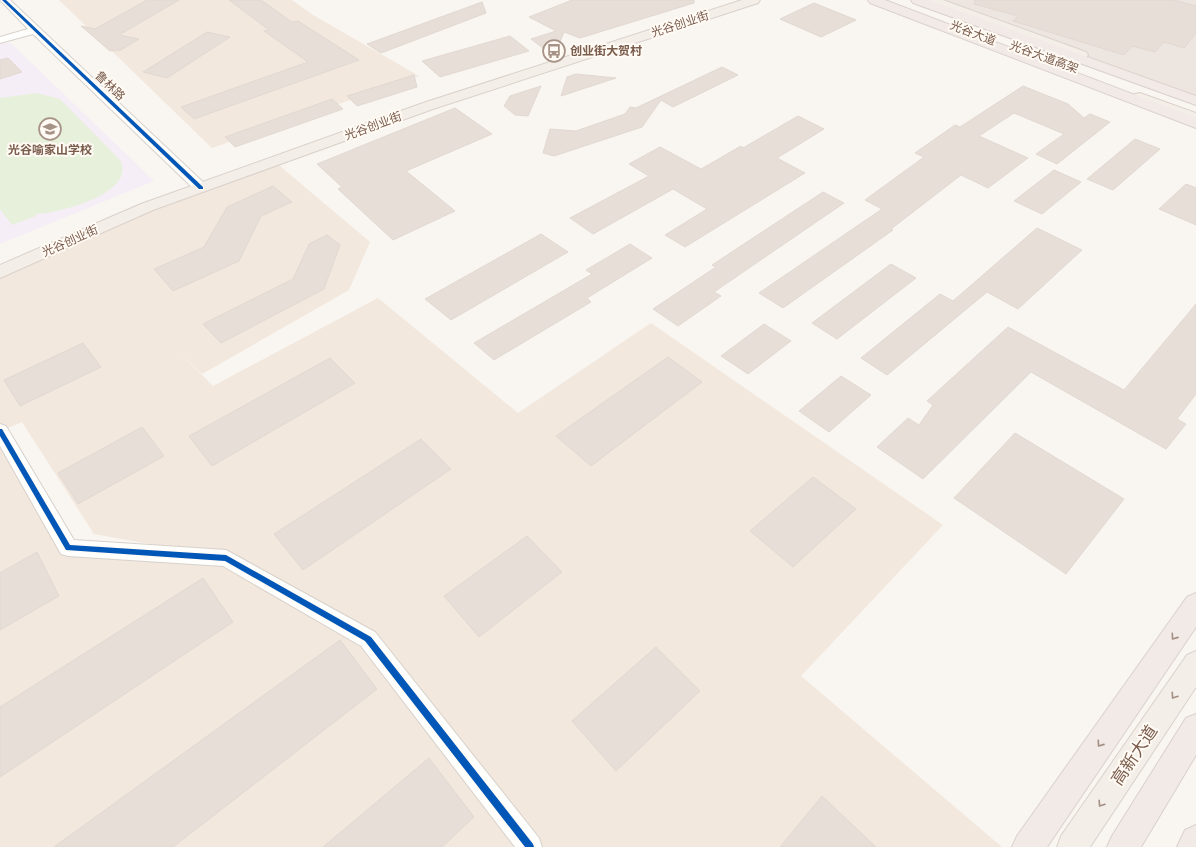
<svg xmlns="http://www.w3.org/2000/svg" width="1196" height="847" font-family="Karla,'Noto Sans SC',sans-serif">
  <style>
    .residential { fill: #f2e8de; fill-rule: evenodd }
    .industrial { fill: #ede5e0 }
    .education { fill: #f6eef6 }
    .green { fill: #e7f0db }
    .building { fill: #e6ded7; stroke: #e2d8d2 }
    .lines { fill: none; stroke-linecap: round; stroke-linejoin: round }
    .minor-casing { stroke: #d7d1cb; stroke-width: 2 }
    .major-casing { stroke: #dad1cc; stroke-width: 2 }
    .highway-casing { stroke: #dad1cc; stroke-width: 2 }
    .minor { fill: #fefefd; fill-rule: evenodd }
    .major { fill: #f3eee8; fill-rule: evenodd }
    .highway { fill: #f2eae7; fill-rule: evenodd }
    .cycleway-casing { stroke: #fffaf3; stroke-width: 2 }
    .cycleway { fill: #0057b8; fill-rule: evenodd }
    .oneway { stroke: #a48e83 }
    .oneway2 { stroke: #a48f83 }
    .labels { text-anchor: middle; stroke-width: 4; stroke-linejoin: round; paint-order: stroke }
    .far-street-label { font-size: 12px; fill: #7a5c4d; stroke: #fffaf3 }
    .far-poi-label { font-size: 12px; font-weight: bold; fill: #7a5c4d; stroke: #fffaf3; text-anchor: start }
    .near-street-label { font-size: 17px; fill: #7a5c4d; stroke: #fffaf3 }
  </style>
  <rect width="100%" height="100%" fill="#f9f5f0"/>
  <g class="residential">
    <path d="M59,0h233l21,15 106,61 -207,72z"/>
    <path d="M274,161l96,81 -21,48 -147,84 -24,-23 35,35 165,-88 140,115 133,-90 292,202 -142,151 201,171h-1002v-576zM22,422l72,112 127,23 -153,-9 -67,-117z"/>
  </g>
  <path class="industrial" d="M930,0h266v96z"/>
  <path class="education" d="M0,43h11l4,4 139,134 -154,63z"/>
  <path class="green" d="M37,93l23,6 60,61c18,33 -63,54 -85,54l1,2 -24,9 -12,-16v-111z"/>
  <g class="building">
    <path d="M147,0h32l-60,35 20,4 -18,11 -11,1 -29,-25 14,3z"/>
    <path d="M229,0h32l31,22 6,-1 61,39 -165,59 -13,-12 127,-45 -44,-31 5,-1z"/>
    <path d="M572,0h122v3l-114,35 -16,-6 -5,12 -15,5 -13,-10 25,-8 -27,-14z"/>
    <path d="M975,0h199l22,6v27l-12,15 -20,-6 -9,10 -23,-6 -8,9 -111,-34 5,-5 -44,-12z"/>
    <path d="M482,2l4,11 -105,40 -14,-9z"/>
    <path d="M814,3l42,17 -35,17 -41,-18z"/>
    <path d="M207,32l23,5 -63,41 -24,-6z"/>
    <path d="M510,36l19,15 -89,26 -18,-16z"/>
    <path d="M8,58l14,14 -22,7v-19z"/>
    <path d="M722,67l16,8 -65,32 -12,-7 -19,27 -88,29 -11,-3 7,-24 26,2 49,-17 5,-7 6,1z"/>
    <path d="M576,74l40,4 -55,18 6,-19z"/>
    <path d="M414,75l3,12 -60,19 -10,-10z"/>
    <path d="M541,86l-13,30 -13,-1 -11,-9 6,-10z"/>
    <path d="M1023,86l45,18 16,14 6,-4 20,8 -53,42 -21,-10 28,-20 -50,-21 -35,23 49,22 -40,30 -27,-13 -70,54 2,1 -110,78 -24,-15 123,-84 -17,-9 59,-43 -9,-4 40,-28 5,2z"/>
    <path d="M332,99l11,10 -108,38 -10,-10z"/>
    <path d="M455,108l37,26 -86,37 49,40 -62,29 -55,-51 4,-2 -25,-23z"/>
    <path d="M798,116l26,13 -47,29 28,15 -120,74 -20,-12 42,-26 -34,-20 -80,45 -23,-16 79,-42 -20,-12 31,-17 41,22 40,-23 2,2z"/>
    <path d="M1135,139l25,10 -47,41 -26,-11z"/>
    <path d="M1054,170l27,12 -39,32 -28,-13z"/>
    <path d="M1186,184l10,4v37l-37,-16z"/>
    <path d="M273,186l19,16 -31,14 -22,45 -66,30 -19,-22 50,-22 23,-40z"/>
    <path d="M823,192l21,11 -130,89 7,4 -43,30 -25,-17 63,-42 -4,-2z"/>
    <path d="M1037,228l45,22 -64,59 -31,-17 -100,83 -26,-17 79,-64 13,7z"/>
    <path d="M541,234l27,18 -117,68 -26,-21z"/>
    <path d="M327,235l13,10 -16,44 -103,54 -18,-19 90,-45 16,-35z"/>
    <path d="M630,244l22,14 -65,40 4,4 -97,58 -20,-17 118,-69 -6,-4z"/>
    <path d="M891,264l25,14 -79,61 -25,-16z"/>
    <path d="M1196,304v90l-19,25 9,5 -20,25 -135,-77 -108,107 -46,-32 31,-29 11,7 14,-20 -6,-4 81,-74 116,63z"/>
    <path d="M764,324l27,17 -43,33 -27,-18z"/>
    <path d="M83,343l18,24 -81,39 -16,-26z"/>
    <path d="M668,357l34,25 -111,84 -35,-30z"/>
    <path d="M330,358l25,25 -143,83 -23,-30z"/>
    <path d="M841,376l30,19 -42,37 -30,-21z"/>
    <path d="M142,427l22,29 -86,48 -20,-31z"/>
    <path d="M1015,433l109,66 -58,75 -112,-76z"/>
    <path d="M421,439l30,30 -148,101 -29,-36z"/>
    <path d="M813,477l43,32 -63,58 -43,-36z"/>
    <path d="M527,536l35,36 -83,65 -35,-41z"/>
    <path d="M37,552l22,44 -59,34v-57z"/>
    <path d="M203,578l30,44 -233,155v-70z"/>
    <path d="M340,640l37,49 -204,158h-119z"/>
    <path d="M656,647l44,44 -84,80 -44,-50z"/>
    <path d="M429,758l45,59 -32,30h-119z"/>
    <path d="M822,796l54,51h-96z"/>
  </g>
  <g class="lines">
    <g class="minor-casing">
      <g id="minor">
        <path d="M0,0h10l196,185 1,3 -1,3h-10l-163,-157 -33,9v-6l28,-8z"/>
        <path d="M0,424l6,2 68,114 152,10 149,82 164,206 3,9h-27l-154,-201 -138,-80 -155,-10 -7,-2 -61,-108z"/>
      </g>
    </g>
    <g class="major-casing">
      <g id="major">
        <path d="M742,0h18l-2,3 -325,106 -280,101 -153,68v-13l141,-61 282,-101z"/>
        <path d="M926,0h17l143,52 2,3 -2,3h-10l-148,-55z"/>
        <path d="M1140,93l56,20v9l-61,-22 -2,-3 2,-3z"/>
        <path d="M1196,651v36l-106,160h-33l4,-11 126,-181z"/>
      </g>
    </g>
    <g class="highway-casing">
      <g id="highway">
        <path d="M868,0h17l311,118v10l-326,-125z"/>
        <path d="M911,0h18l267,96v9l-283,-102z"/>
        <path d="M1196,593v34l-149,220h-35l5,-11 170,-239z"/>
        <path d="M1196,714v41l-55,92h-34l5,-11 74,-118z"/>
        <path d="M1196,825v22h-19l8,-17z"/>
      </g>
    </g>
    <use href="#minor" class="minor"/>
    <use href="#major" class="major"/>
    <use href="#highway" class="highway"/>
    <g class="cycleway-casing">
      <g id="cycleway">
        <path d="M2,0h4l197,187v2h-4z"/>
        <path d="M0,429h2l68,116 156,10 145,82 162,207 1,3h-9l-160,-206 -140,-80 -159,-11 -66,-114z"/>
      </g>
    </g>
    <use href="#cycleway" class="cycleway"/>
  </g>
  <defs><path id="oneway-chevron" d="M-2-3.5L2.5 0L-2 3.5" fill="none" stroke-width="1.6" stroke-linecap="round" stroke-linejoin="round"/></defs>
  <g class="oneway">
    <use href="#oneway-chevron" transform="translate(1174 637) rotate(125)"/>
    <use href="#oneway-chevron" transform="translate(1100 744) rotate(125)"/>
  </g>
  <g class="oneway2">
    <use href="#oneway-chevron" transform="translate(1174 696) rotate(124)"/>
    <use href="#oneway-chevron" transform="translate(1101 804) rotate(124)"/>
  </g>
  <defs>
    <g id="bus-ring" transform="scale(1.15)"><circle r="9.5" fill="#fffaf3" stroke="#a69286" stroke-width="1.5"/><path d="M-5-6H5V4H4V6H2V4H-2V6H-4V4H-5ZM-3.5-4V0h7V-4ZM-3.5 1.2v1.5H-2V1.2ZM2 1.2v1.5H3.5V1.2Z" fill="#a69286"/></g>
    <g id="school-ring" transform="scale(1.15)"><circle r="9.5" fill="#fffaf3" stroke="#a69286" stroke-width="1.5"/><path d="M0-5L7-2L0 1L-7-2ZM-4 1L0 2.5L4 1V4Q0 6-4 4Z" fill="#a69286"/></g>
  </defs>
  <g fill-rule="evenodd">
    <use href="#bus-ring" x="554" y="51"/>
    <use href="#school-ring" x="50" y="129"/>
  </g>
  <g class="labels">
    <g class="far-street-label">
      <text transform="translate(680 24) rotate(-18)" y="4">光谷创业街</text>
      <text transform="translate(973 33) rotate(21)" y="4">光谷大道</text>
      <text transform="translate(1044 57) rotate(20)" y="4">光谷大道高架</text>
      <text transform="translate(110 86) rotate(44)" y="4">鲁林路</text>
      <text transform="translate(373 126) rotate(-20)" y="4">光谷创业街</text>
      <text transform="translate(70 241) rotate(-24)" y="4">光谷创业街</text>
    </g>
    <g class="far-poi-label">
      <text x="570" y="55">创业街大贺村</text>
      <text x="50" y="154" text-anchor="middle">光谷喻家山学校</text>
    </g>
    <g class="near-street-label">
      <text transform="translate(1134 755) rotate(-56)" y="6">高新大道</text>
    </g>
  </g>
</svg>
